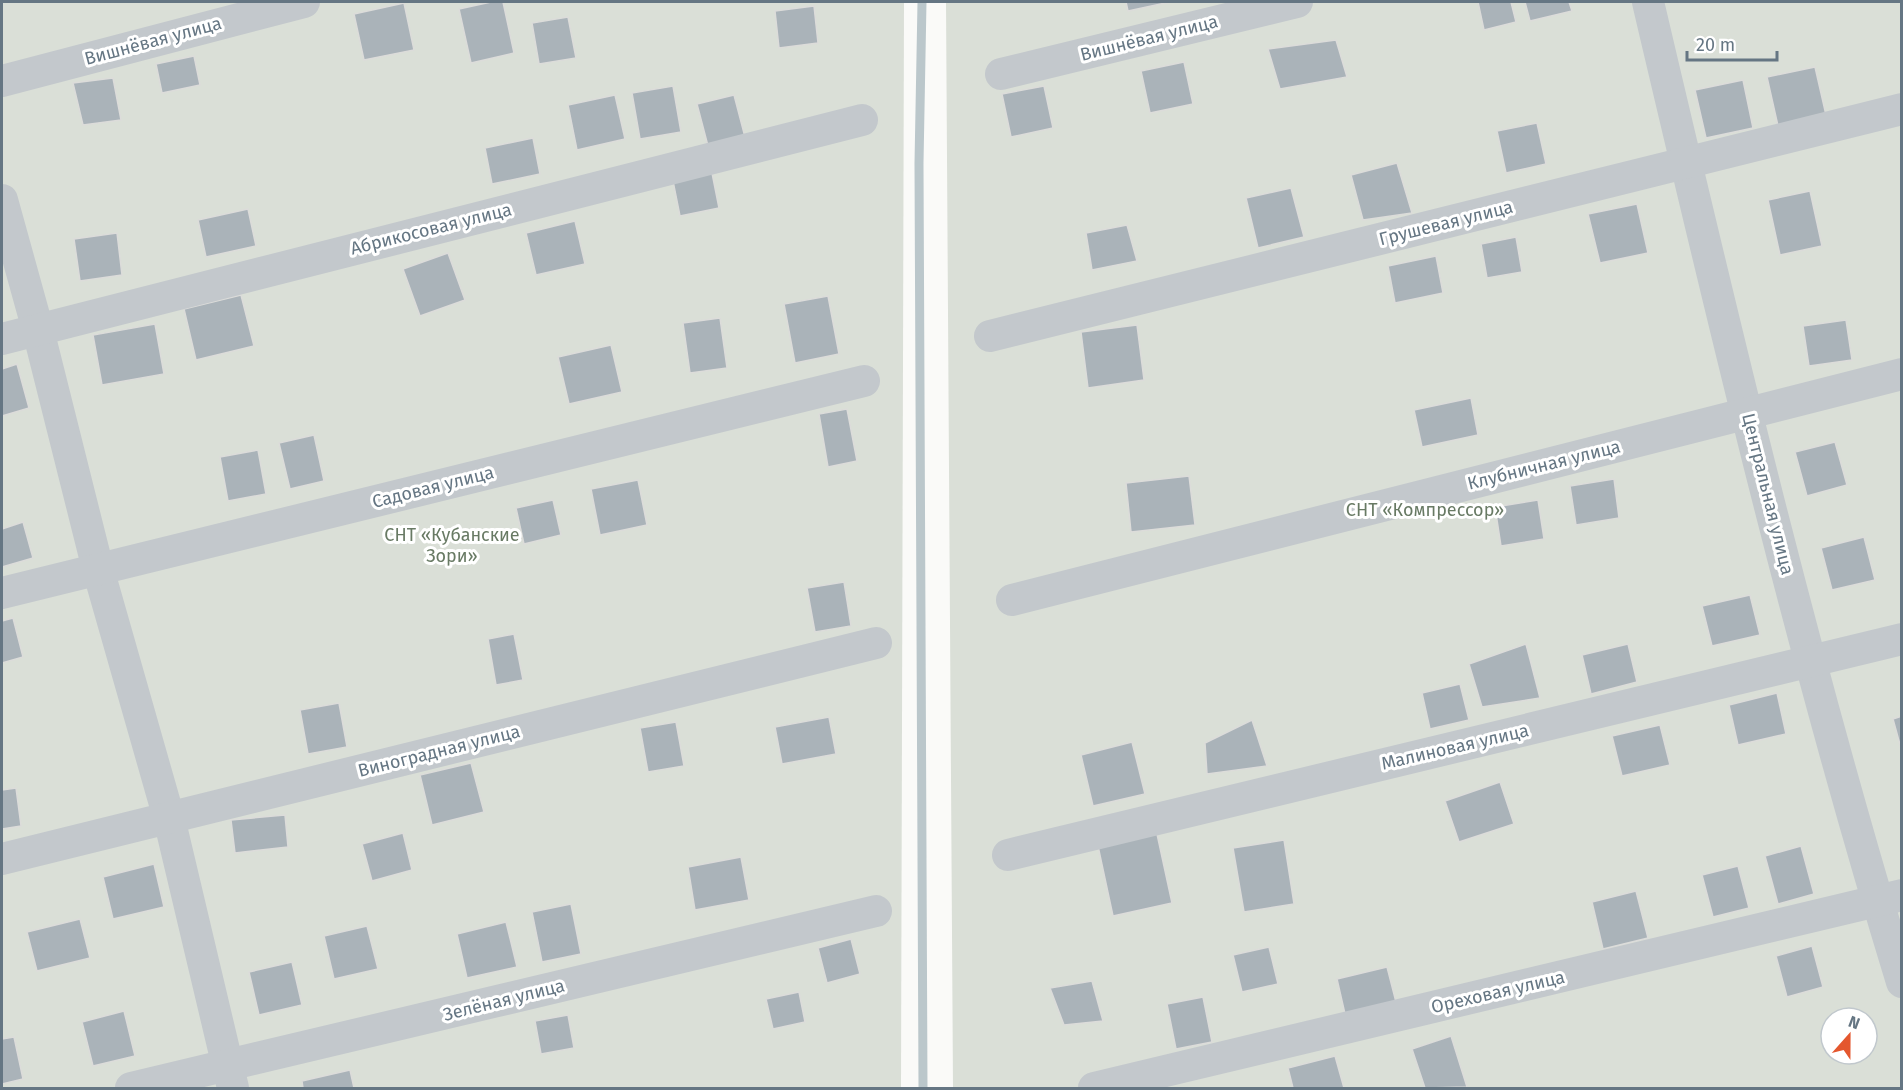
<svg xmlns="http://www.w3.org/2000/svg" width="1903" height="1090" font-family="'Fira Sans',sans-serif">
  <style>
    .green { fill: #dadfd7; fill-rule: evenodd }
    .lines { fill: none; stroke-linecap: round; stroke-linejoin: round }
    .stream { stroke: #bbc7cb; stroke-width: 9 }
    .building { fill: #aab3b9; stroke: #dcdcda; stroke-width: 1.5 }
    .minor { stroke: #c3c8cc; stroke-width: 32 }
    .labels { text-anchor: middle; stroke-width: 6; stroke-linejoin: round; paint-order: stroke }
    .street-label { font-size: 18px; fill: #657683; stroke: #fff }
    .park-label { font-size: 18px; fill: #687a64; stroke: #fff }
  </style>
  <rect width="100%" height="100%" fill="#fafaf8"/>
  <g class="green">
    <path d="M2,2h902l-3,1086h-899z"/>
    <path d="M946,2h955v1086h-948zM1831,1018h36v36h-36z"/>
  </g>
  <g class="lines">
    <path class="stream" d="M922,2l-3,161 4,925"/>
  </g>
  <g class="building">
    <path d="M491,2h12l11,51 -43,10 -12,-54z"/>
    <path d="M1126,2h44l-42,9z"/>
    <path d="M1478,2h33l5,20 -32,8z"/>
    <path d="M1525,2h44l3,9 -42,10z"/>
    <path d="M404,3l10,47 -50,10 -10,-46z"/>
    <path d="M814,6l4,37 -39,5 -4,-37z"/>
    <path d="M568,17l8,41 -37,6 -7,-41z"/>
    <path d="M1336,40l11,37 -67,12 -12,-40z"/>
    <path d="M194,56l6,29 -38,8 -6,-29z"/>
    <path d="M1184,62l9,42 -43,9 -9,-42z"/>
    <path d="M1815,67l11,48 -48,11 -11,-49z"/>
    <path d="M113,78l8,42 -38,5 -10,-42z"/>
    <path d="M1743,80l10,48 -47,10 -11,-48z"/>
    <path d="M673,86l8,46 -41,7 -8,-46z"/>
    <path d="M1044,86l9,42 -42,9 -9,-43z"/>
    <path d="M615,95l10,44 -48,11 -9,-45z"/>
    <path d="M734,95l11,42 -37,9 -11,-42z"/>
    <path d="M1537,123l9,41 -40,9 -9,-42z"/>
    <path d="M533,138l7,36 -48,10 -7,-36z"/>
    <path d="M1397,163l15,50 -49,7 -12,-45z"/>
    <path d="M712,173l7,35 -39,8 -7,-35z"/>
    <path d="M1291,188l13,49 -46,11 -12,-50z"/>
    <path d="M1810,191l12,55 -42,9 -12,-55z"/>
    <path d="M1637,204l11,49 -48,10 -12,-49z"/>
    <path d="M248,209l8,37 -50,11 -8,-37z"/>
    <path d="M575,221l10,43 -49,11 -10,-42z"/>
    <path d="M1127,225l10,36 -45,9 -6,-37z"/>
    <path d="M117,233l5,42 -42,6 -6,-42z"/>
    <path d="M1516,237l6,35 -35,6 -6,-34z"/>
    <path d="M448,253l17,47 -45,16 -17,-47z"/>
    <path d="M1436,256l7,37 -48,10 -7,-37z"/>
    <path d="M241,295l13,51 -58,14 -12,-51z"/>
    <path d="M828,296l11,58 -44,9 -11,-59z"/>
    <path d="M720,318l7,50 -37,5 -7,-50z"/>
    <path d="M1846,320l6,40 -43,6 -6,-40z"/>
    <path d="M155,324l9,50 -62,11 -9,-50z"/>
    <path d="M1137,325l7,55 -56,8 -7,-56z"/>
    <path d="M611,345l11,47 -53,12 -11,-47z"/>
    <path d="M17,364l12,44 -27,8v-47z"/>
    <path d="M1471,398l7,37 -56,12 -8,-37z"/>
    <path d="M847,409l10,52 -29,6 -9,-53z"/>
    <path d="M314,435l10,46 -34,8 -11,-46z"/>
    <path d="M1835,442l12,43 -40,11 -12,-44z"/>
    <path d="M258,450l8,44 -38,7 -8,-44z"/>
    <path d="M1189,476l6,49 -64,7 -5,-49z"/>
    <path d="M1614,479l5,39 -43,7 -6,-39z"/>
    <path d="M638,480l9,45 -47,10 -9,-46z"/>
    <path d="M553,500l8,35 -37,9 -8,-36z"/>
    <path d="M1538,500l6,39 -43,7 -6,-39z"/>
    <path d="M23,522l10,36 -31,9v-38z"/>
    <path d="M1864,537l11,43 -43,10 -11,-42z"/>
    <path d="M844,582l7,44 -36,6 -8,-44z"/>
    <path d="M1750,595l10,40 -48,11 -10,-40z"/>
    <path d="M13,618l10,39 -21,6v-42z"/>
    <path d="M514,634l9,46 -27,5 -8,-46z"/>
    <path d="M1526,644l14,54 -58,9 -13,-43z"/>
    <path d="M1628,644l9,38 -46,12 -9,-39z"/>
    <path d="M1460,684l9,36 -39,9 -8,-36z"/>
    <path d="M1777,693l9,41 -48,11 -9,-40z"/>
    <path d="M339,703l8,44 -39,7 -8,-44z"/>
    <path d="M1902,716v36l-9,-33z"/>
    <path d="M829,717l7,37 -54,10 -7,-37z"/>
    <path d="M1252,720l15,46 -60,8 -2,-31z"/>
    <path d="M676,722l8,44 -36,6 -8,-44z"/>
    <path d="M1660,725l10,40 -48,11 -10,-40z"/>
    <path d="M1132,742l13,52 -52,12 -12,-51z"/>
    <path d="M471,763l13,49 -52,13 -12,-50z"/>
    <path d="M1500,782l14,42 -55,18 -14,-41z"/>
    <path d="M16,788l5,38 -19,3v-39z"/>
    <path d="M285,815l3,32 -53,6 -4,-33z"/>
    <path d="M403,833l9,37 -40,11 -10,-37z"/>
    <path d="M1157,834l15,69 -59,13 -15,-70z"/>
    <path d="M1284,840l10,64 -50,8 -11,-64z"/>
    <path d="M1801,846l13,48 -36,10 -13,-48z"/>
    <path d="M741,857l8,43 -54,10 -7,-43z"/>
    <path d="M154,864l10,43 -51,12 -10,-42z"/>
    <path d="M1738,866l11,42 -36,9 -11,-42z"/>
    <path d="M1636,891l12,47 -45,11 -11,-47z"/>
    <path d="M571,904l10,50 -39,8 -10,-50z"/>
    <path d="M80,919l10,39 -53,13 -10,-39z"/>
    <path d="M506,922l11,45 -50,11 -10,-44z"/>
    <path d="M367,926l11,43 -44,10 -10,-43z"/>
    <path d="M851,939l9,35 -33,9 -9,-35z"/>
    <path d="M1812,946l11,41 -36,10 -11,-41z"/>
    <path d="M1269,947l9,37 -36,8 -9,-37z"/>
    <path d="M292,962l10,43 -43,10 -10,-43z"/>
    <path d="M1387,967l9,35 -51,12 -8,-35z"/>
    <path d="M1092,981l11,40 -39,4 -14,-37z"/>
    <path d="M799,992l6,30 -32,7 -7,-30z"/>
    <path d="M1203,997l9,45 -36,7 -9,-45z"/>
    <path d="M124,1011l11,45 -42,10 -11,-44z"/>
    <path d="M568,1015l6,33 -33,6 -6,-33z"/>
    <path d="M1451,1036l16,51 -42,1 -13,-39z"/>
    <path d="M14,1037l9,42 -21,5v-45z"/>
    <path d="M1335,1056l9,32h-51l-5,-20z"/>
    <path d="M350,1070l4,18h-51l-1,-7z"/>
  </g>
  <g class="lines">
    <g class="minor">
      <path d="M1648,2c77,328 155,657 254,980"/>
      <path d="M1001,74l296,-72"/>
      <path d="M2,81l302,-79"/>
      <path d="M2,200l36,130 60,239 71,249 64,270"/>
      <path d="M990,336l912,-227"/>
      <path d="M2,339l860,-219"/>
      <path d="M2,593l862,-212"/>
      <path d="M1012,600l890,-226"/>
      <path d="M1008,855l894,-216"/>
      <path d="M2,859l874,-216"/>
      <path d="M131,1088l745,-177"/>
      <path d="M1094,1088l808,-193"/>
    </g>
  </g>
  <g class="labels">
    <g class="street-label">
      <text transform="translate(1149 38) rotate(-14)" y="6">Вишнёвая улица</text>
      <text transform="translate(153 41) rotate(-15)" y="6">Вишнёвая улица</text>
      <text transform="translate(1446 223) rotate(-14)" y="6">Грушевая улица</text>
      <text transform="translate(431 229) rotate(-14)" y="6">Абрикосовая улица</text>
      <text transform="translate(1544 465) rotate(-14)" y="6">Клубничная улица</text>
      <text transform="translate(433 487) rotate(-14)" y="6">Садовая улица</text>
      <text transform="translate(1768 494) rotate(76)" y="6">Центральная улица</text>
      <text transform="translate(1455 747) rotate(-13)" y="6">Малиновая улица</text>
      <text transform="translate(439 751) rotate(-14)" y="6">Виноградная улица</text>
      <text transform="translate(1498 992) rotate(-13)" y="6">Ореховая улица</text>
      <text transform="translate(504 1000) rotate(-14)" y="6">Зелёная улица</text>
    </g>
    <g class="park-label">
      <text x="1425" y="516">СНТ «Компрессор»</text>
      <text x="452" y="541">СНТ «Кубанские<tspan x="452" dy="21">Зори»</tspan></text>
    </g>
  </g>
  <rect width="1903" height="1090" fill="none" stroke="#657683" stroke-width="6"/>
  <g transform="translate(1849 1036) rotate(21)"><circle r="28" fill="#ffffff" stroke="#c1c8cd" stroke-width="1.5"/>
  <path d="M0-4.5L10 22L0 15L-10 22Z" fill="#e4572e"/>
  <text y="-9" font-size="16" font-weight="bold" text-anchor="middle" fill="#657683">N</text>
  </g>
  <path d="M1687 51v9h90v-9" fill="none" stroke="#657683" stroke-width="3"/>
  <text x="1696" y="51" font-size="18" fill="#657683" stroke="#ffffff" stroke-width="4.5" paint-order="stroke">20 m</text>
</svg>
